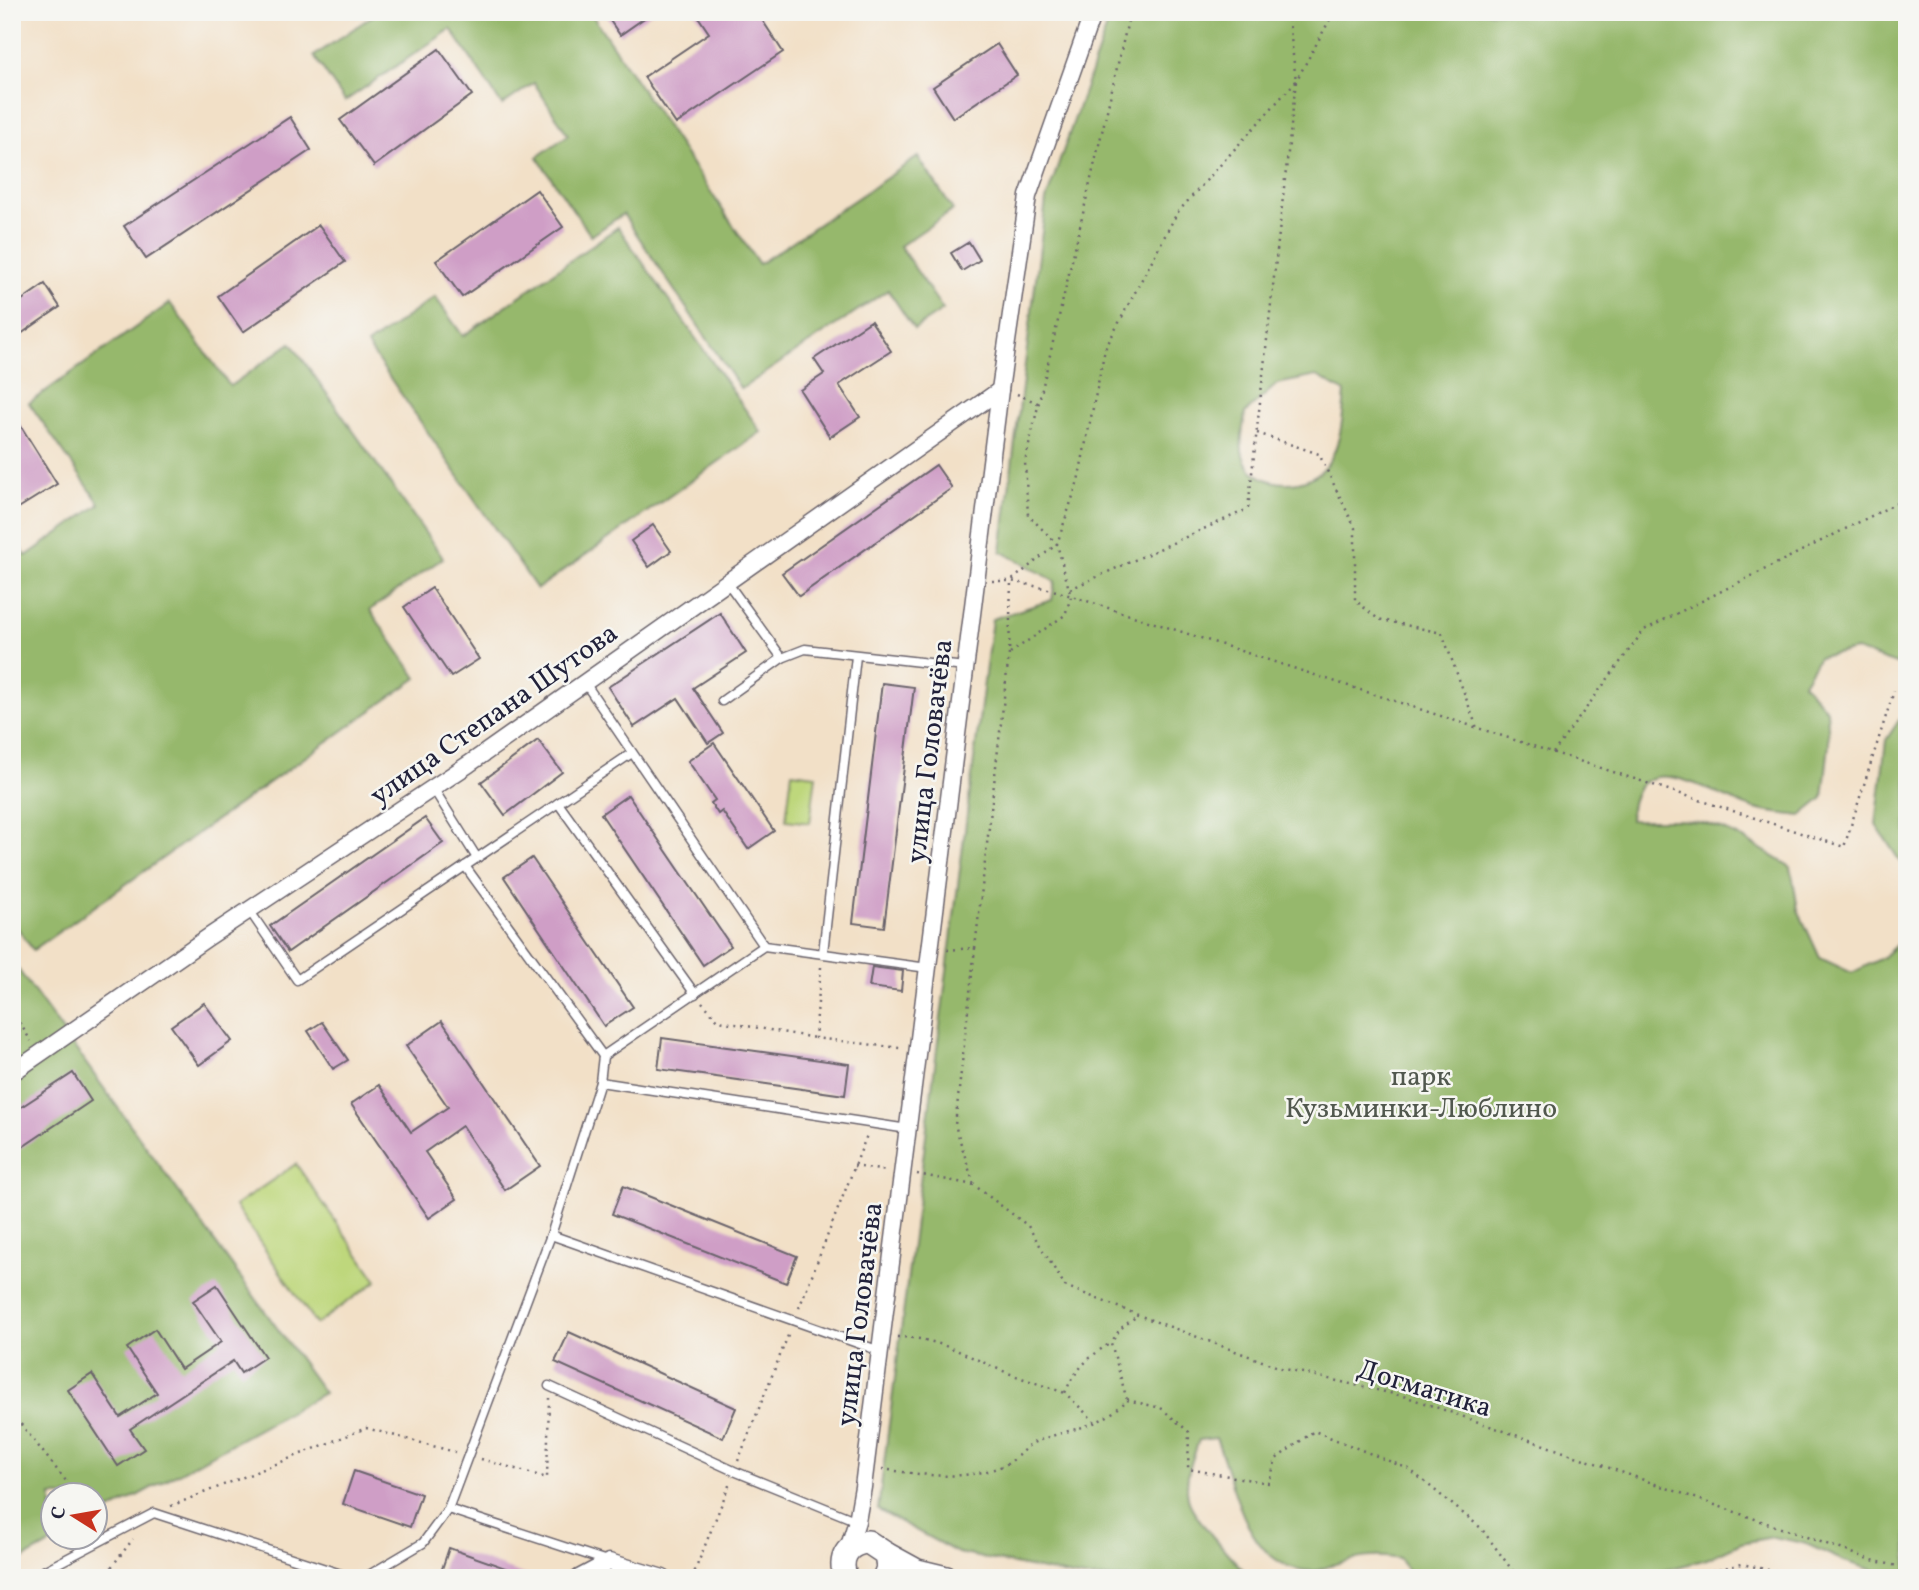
<svg xmlns="http://www.w3.org/2000/svg" width="1919" height="1590" font-family="Vollkorn,serif">
  <style>
    .green { fill: #bed77c; stroke: #707c5c; stroke-width: 2 }
    .forest { fill: #96b86c; stroke: #5c6d54; stroke-width: 2; fill-rule: evenodd }
    .building { fill: #cf9ec6 }
    .lines { fill: none; stroke-linecap: round; stroke-linejoin: round }
    .lane-casing { stroke: #6b646c; stroke-width: 11 }
    .street-casing { stroke: #6b646c; stroke-width: 19 }
    .secondary-casing { stroke: #6b646c; stroke-width: 26 }
    .path { stroke: #6b646c; stroke-width: 2.5; stroke-dasharray: 2 5; stroke-linecap: butt }
    .lane { stroke: #fff; stroke-width: 8 }
    .street { stroke: #fff; stroke-width: 16 }
    .secondary { stroke: #fff; stroke-width: 23 }
    .labels { text-anchor: middle; stroke-width: 5; stroke-linejoin: round; paint-order: stroke }
    .street-label { font-size: 28px; fill: #22223b; stroke: #f6f6f2 }
    .park-label { font-size: 28px; fill: #51584e; stroke: #f6f6f2 }
  </style>
  <rect width="100%" height="100%" fill="#f6f6f2"/>
  <filter id="ink" filterUnits="userSpaceOnUse"><feTurbulence type="fractalNoise" baseFrequency=".0143" numOctaves="2"/><feDisplacementMap in="SourceGraphic" scale="14" xChannelSelector="R" yChannelSelector="G"/><feConvolveMatrix kernelMatrix="1 2 1 2 8 2 1 2 1" color-interpolation-filters="sRGB"/></filter>
  <filter id="wash" filterUnits="userSpaceOnUse"><feTurbulence type="fractalNoise" baseFrequency=".00686" numOctaves="4" result="noise"/><feDisplacementMap in="SourceGraphic" scale="28" xChannelSelector="R" yChannelSelector="G"/><feGaussianBlur stdDeviation="1.57" result="paint"/><feColorMatrix in="noise" values="0 0 0 0 0 0 0 0 0 0 0 0 0 0 0 0 0 1.4 0 .05"/><feComposite in="paint" operator="in"/></filter>
  <g filter="url(#wash)">
    <rect width="100%" height="100%" fill="#f2e0c7"/>
    <g class="green">
      <path d="M792,772l24,3 -6,48 -24,-3z"/>
      <path d="M296,1164l81,117 -61,43 -81,-118z"/>
    </g>
    <g class="forest">
      <path d="M378,12h212l169,252 159,-107 35,53 -53,36 43,64 -29,19 -26,-39 -147,99 -118,-175 -32,22 -54,-79 31,-22 -34,-52 -32,22 -51,-76 -106,72 -31,-45z"/>
      <path d="M1112,12h795v667l-8,-14 -43,-15 -37,7 -16,26 24,27 2,34 -6,54 -22,18c-16,-2 -34,-3 -49,-8 -39,-12 -119,-71 -122,12 25,1 55,-3 80,5 29,9 55,27 81,42l7,43 22,48 32,15 30,-15 25,-23v643l-11,-1 -52,-16 -40,-18 -31,-6 -32,6 -34,16 -70,19h-223l-15,-19c-22,-5 -43,-1 -64,5 -6,2 -14,6 -21,7 -69,0 -78,-85 -98,-133l-17,2c-6,18 -15,38 -11,58 3,18 49,66 63,80h-168l-125,-25 -80,-43 114,-891 60,-19 3,-19 -54,-30 45,-351zM1317,376l28,16c-2,25 -4,62 -25,80 -23,19 -72,14 -78,-21 -2,-11 2,-27 3,-38l32,-29z"/>
      <path d="M618,227l143,205 -224,157 -170,-244 68,-48 28,39z"/>
      <path d="M170,303l60,83 61,-43 152,215 -73,52 47,68 -384,272 -21,-30v-384l14,20 74,-52 -71,-101z"/>
      <path d="M1907,708v171l-2,-10 -29,-44 10,-85z"/>
      <path d="M12,961l312,432 -229,126 -1,-23h-42v42h9l-49,27z"/>
    </g>
    <g id="blocks">
      <g class="building">
        <path d="M604,12h49l-33,23z"/>
        <path d="M695,12h62l26,40 -107,72 -32,-47 65,-44z"/>
        <path d="M997,44l20,31 -64,43 -20,-31z"/>
        <path d="M439,49l33,46 -98,71 -34,-46z"/>
        <path d="M290,117l21,33 -165,109 -22,-33z"/>
        <path d="M537,190l26,37 -101,70 -26,-36z"/>
        <path d="M319,225l26,37 -102,70 -25,-36z"/>
        <path d="M969,242l11,18 -18,11 -11,-18z"/>
        <path d="M45,284l15,23 -48,33v-33z"/>
        <path d="M871,321l20,30 -52,34 21,32 -30,20 -30,-47 24,-16 -10,-15z"/>
        <path d="M12,412l45,72 -45,28z"/>
        <path d="M936,465l16,23 -153,108 -17,-23z"/>
        <path d="M653,525l18,26 -22,16 -18,-26z"/>
        <path d="M432,588l47,71 -28,18 -47,-70z"/>
        <path d="M720,613l26,40 -53,35 30,45 -15,10 -30,-45 -44,29 -26,-40z"/>
        <path d="M882,683l32,4 -30,240 -31,-4z"/>
        <path d="M538,740l24,32 -57,43 -24,-33z"/>
        <path d="M714,743l60,88 -26,18 -26,-38 -4,3 -7,-11 4,-3 -27,-39z"/>
        <path d="M628,795l103,151 -28,19 -102,-151z"/>
        <path d="M425,818l18,25 -155,109 -18,-26z"/>
        <path d="M532,858l101,149 -29,19 -100,-149z"/>
        <path d="M872,967l31,4 -2,20 -32,-4z"/>
        <path d="M204,1003l28,38 -33,24 -28,-39z"/>
        <path d="M442,1021l98,145 -35,24 -43,-64 -37,26 32,47 -28,19 -78,-114 28,-19 32,47 37,-25 -42,-61z"/>
        <path d="M322,1022l26,38 -15,9 -25,-38z"/>
        <path d="M662,1038l187,26 -4,31 -187,-26z"/>
        <path d="M73,1073l18,28 -79,53v-41z"/>
        <path d="M623,1186l174,70 -11,27 -174,-69z"/>
        <path d="M217,1285l48,72 -24,16 -8,-12 -103,68 14,20 -26,17 -50,-76 24,-16 28,43 37,-24 -30,-45 28,-19 26,40 40,-27 -28,-41z"/>
        <path d="M569,1332l167,76 -13,30 -168,-76z"/>
        <path d="M354,1471l67,23 -11,33 -67,-23z"/>
        <path d="M449,1548l79,28v2h-89z"/>
      </g>
    </g>
  </g>
  <g filter="url(#ink)">
    <use href="#blocks" fill-opacity="0" stroke="#6b646c" stroke-width="2"/>
    <g class="lines">
      <g class="lane-casing">
        <g id="lane">
          <path d="M727,582l55,76"/>
          <path d="M585,683l179,263 164,22"/>
          <path d="M722,701l60,-43 23,-9 160,18"/>
          <path d="M433,788l44,70"/>
          <path d="M558,803l137,191"/>
          <path d="M249,910l48,70 335,-227"/>
          <path d="M823,953l33,-297"/>
          <path d="M603,1056l161,-110"/>
          <path d="M600,1082l308,47"/>
          <path d="M551,1235l329,116"/>
          <path d="M549,1386l185,85 123,50"/>
          <path d="M448,1509l159,52"/>
          <path d="M30,1578l124,-65 199,65"/>
          <path d="M364,1578l59,-35 25,-34 103,-274 49,-153 3,-26 -138,-190"/>
        </g>
      </g>
      <g class="street-casing">
        <g id="street">
          <path d="M12,1073l195,-135 262,-174 531,-374"/>
          <path d="M848,1549l9,-28 6,-34 137,-1097 28,-194 65,-184"/>
          <path d="M579,1578l30,-16 54,16"/>
        </g>
      </g>
      <g class="secondary-casing">
        <g id="secondary">
          <path d="M886,1554l31,17 29,7"/>
          <path d="M846,1578c-8,-19 1,-35 22,-36l18,12 2,14 -4,10"/>
        </g>
      </g>
      <g class="path">
        <path d="M1017,394l23,10"/>
        <path d="M1257,433l62,21 36,74v72l23,19 64,14 35,95"/>
        <path d="M992,581h19l42,9 791,257 50,-156"/>
        <path d="M1070,589l178,-80 48,-428 -8,-69"/>
        <path d="M1010,653l55,-38 6,-18 -14,-53 -29,-29 -3,-53 105,-450"/>
        <path d="M1553,753l91,-123 263,-132"/>
        <path d="M975,948l34,-294 2,-73 46,-37 21,-63 27,-132 72,-136 119,-132 38,-69"/>
        <path d="M947,950l28,-2 -20,177 19,60"/>
        <path d="M821,967l-6,71 85,10"/>
        <path d="M702,1002l17,19 96,17"/>
        <path d="M12,1011l19,30"/>
        <path d="M12,1034l12,-4"/>
        <path d="M854,1166l32,5"/>
        <path d="M917,1174l57,11 54,41 37,60 73,29 143,53 126,29 468,164 32,7"/>
        <path d="M799,1308l68,-173"/>
        <path d="M897,1337c38,0 67,17 101,32 22,9 44,16 67,24"/>
        <path d="M1127,1400l34,8 28,24 -1,37 81,14 7,-24 38,-28 95,38 72,59 37,50"/>
        <path d="M12,1413l66,83"/>
        <path d="M1095,1422l-30,-29c9,-22 25,-38 46,-50"/>
        <path d="M481,1459l66,19 2,-80"/>
        <path d="M738,1461l51,-128"/>
        <path d="M882,1469c42,6 82,13 123,-4 11,-5 19,-18 30,-23 36,-15 63,-12 92,-42l-16,-57 9,-14 18,-14"/>
        <path d="M171,1506l195,-78 89,24"/>
        <path d="M94,1517l7,9"/>
        <path d="M103,1578l30,-39"/>
        <path d="M692,1578l38,-95"/>
        <path d="M1678,1578l64,-14 62,14"/>
      </g>
      <use href="#lane" class="lane"/>
      <use href="#street" class="street"/>
      <use href="#secondary" class="secondary"/>
    </g>
  </g>
  <g class="labels">
    <g class="street-label">
      <text transform="translate(493 713) rotate(-35)" y="10">улица Степана Шутова</text>
      <text transform="translate(928 751) rotate(-83)" y="10">улица Головачёва</text>
      <text transform="translate(858 1314) rotate(-83)" y="10">улица Головачёва</text>
      <text transform="translate(1425 1387) rotate(17)" y="10">Догматика</text>
    </g>
    <g class="park-label">
      <text x="1421" y="1085">парк<tspan x="1421" dy="32">Кузьминки-Люблино</tspan></text>
    </g>
  </g>
  <rect width="1919" height="1590" fill="none" stroke="#f6f6f2" stroke-width="42"/>
  <g transform="translate(74 1516) rotate(281)"><circle r="33" fill="#f6f6f2" stroke="#a1a1a9" stroke-width="2"/>
  <path d="M0-5L12 26L0 18L-12 26Z" fill="#c8321e"/>
  <text y="-10" font-size="19" font-weight="bold" text-anchor="middle" fill="#22223b">С</text>
  </g>
</svg>
